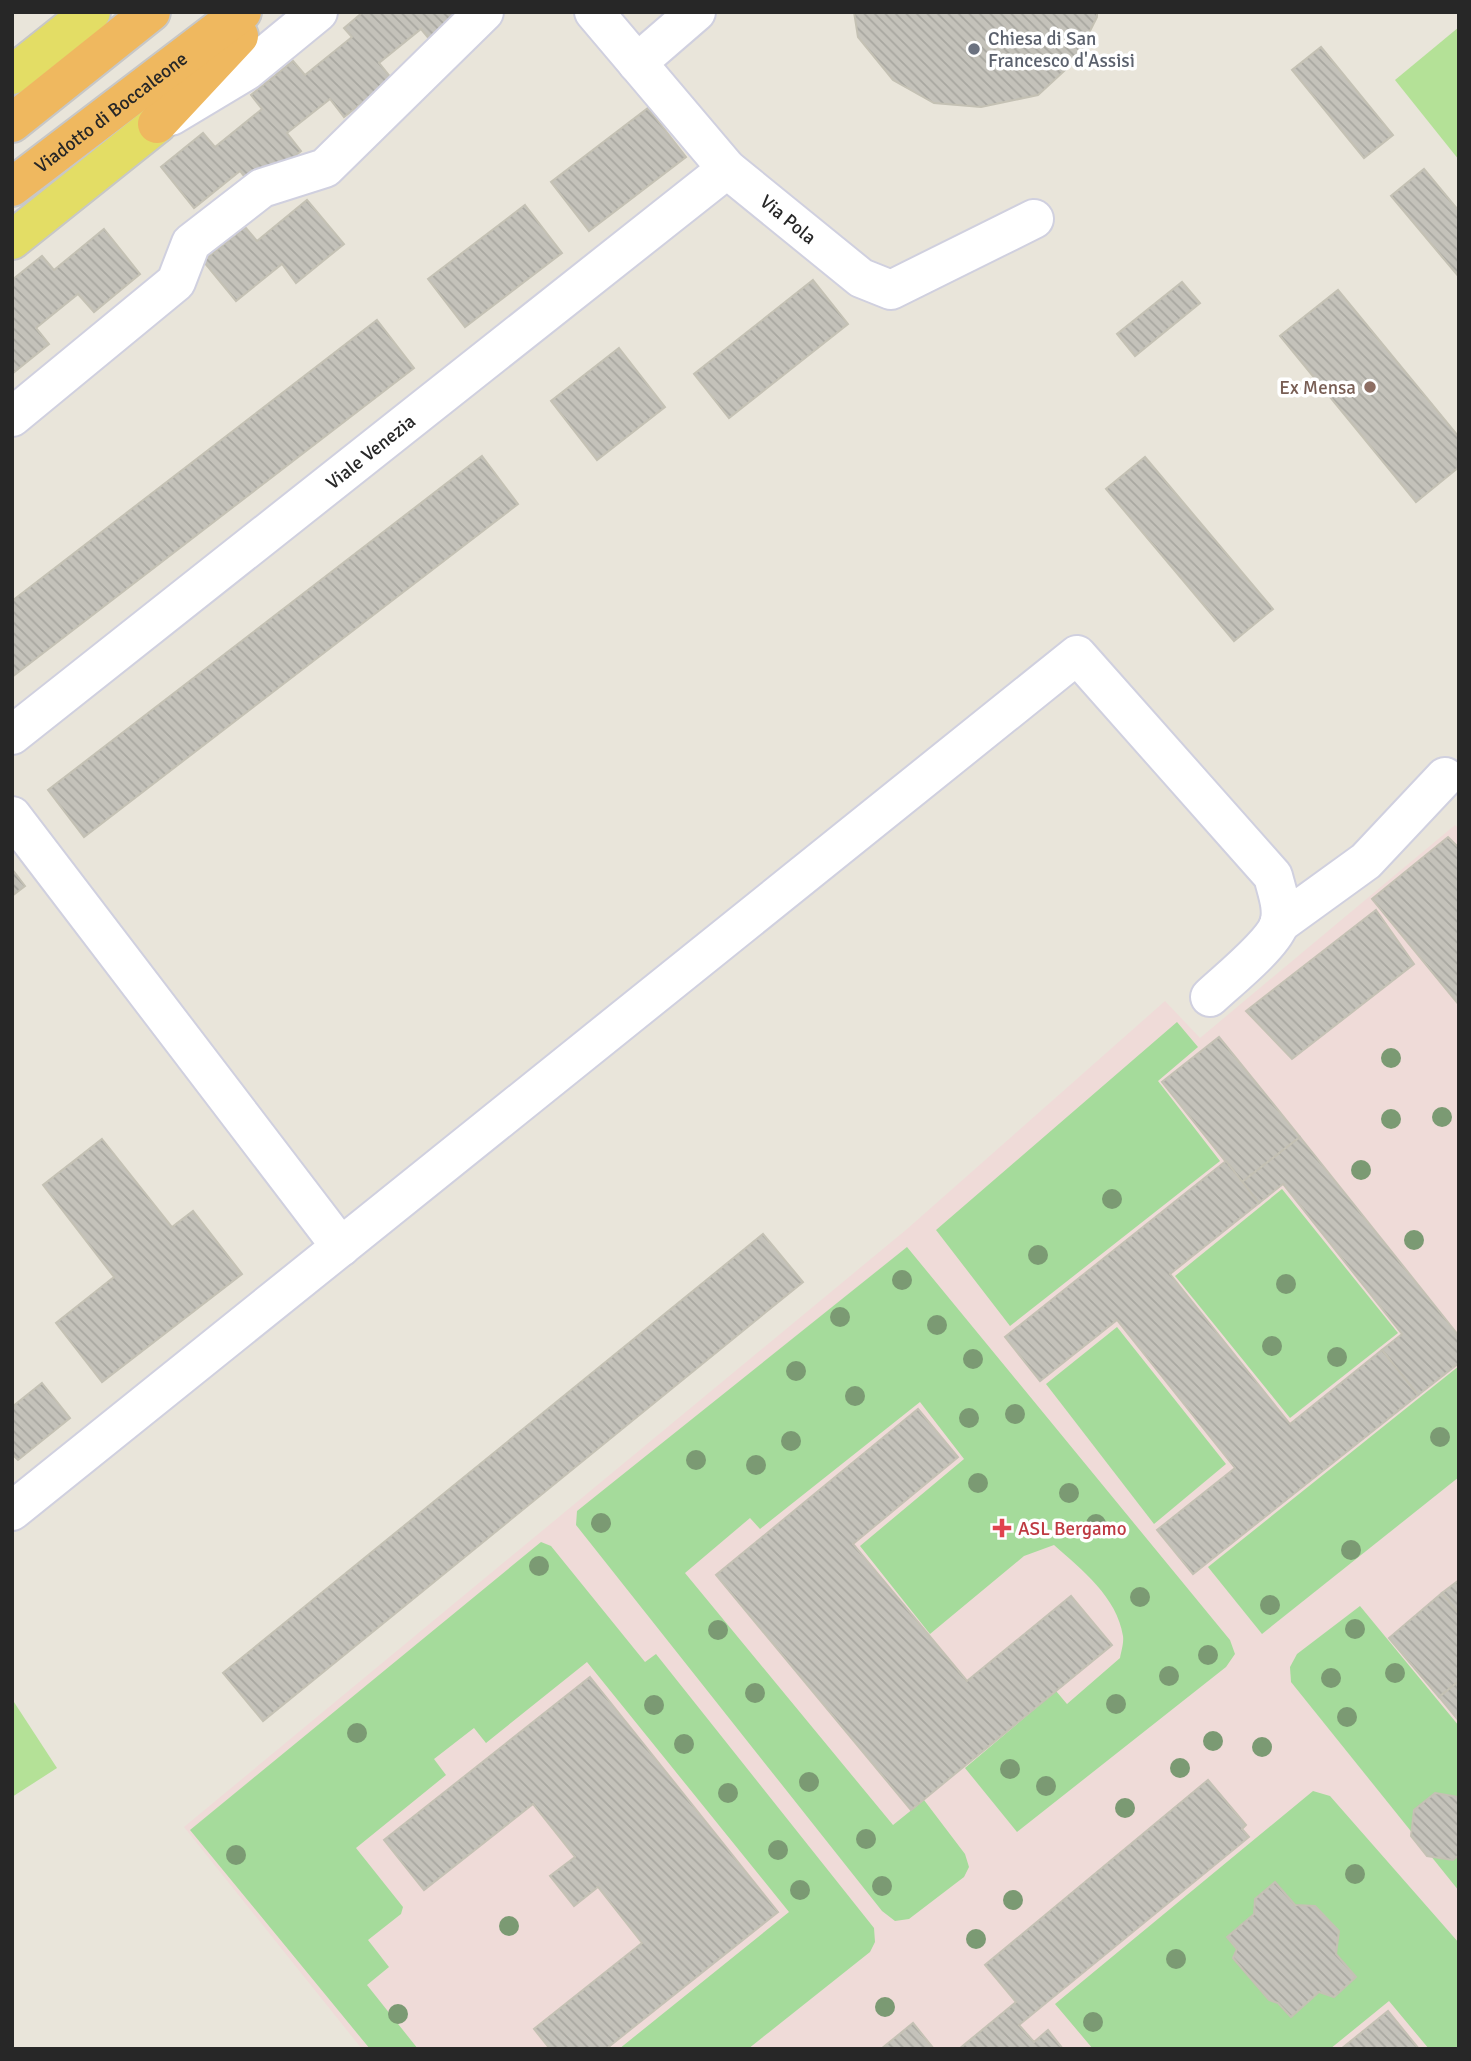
<svg xmlns="http://www.w3.org/2000/svg" width="1471" height="2061" font-family="Signika,sans-serif">
  <style>
    .medical { fill: #efdbd8 }
    .grass { fill: #a5db9b }
    .pitch { fill: #b4e197 }
    .building { fill: url(#building-back-hatch); stroke: #c4c1b4; stroke-width: 2 }
    .lines { fill: none; stroke-linecap: round; stroke-linejoin: round }
    .minor-casing { stroke: #d0d0df; stroke-width: 42 }
    .major-casing { stroke: #c7c7c7; stroke-width: 42 }
    .highway-casing { stroke: #c7c7c7; stroke-width: 42 }
    .minor { stroke: #fff; stroke-width: 38 }
    .major { stroke: #e3dd65; stroke-width: 38 }
    .highway { stroke: #efb85f; stroke-width: 38 }
    .tree { fill: #7b9a73 }
    .worship-dot { fill: #6b7280; stroke: #fff; stroke-width: 2.5 }
    .education-dot { fill: #8d6e63; stroke: #fff; stroke-width: 2.5 }
    .health-dot { fill: #e0444e; stroke: #fff; stroke-width: 2.5 }
    .labels { text-anchor: middle; stroke-width: 7; stroke-linejoin: round; paint-order: stroke }
    .worship-label { font-size: 19px; fill: #5b616d; stroke: #fff; text-anchor: start }
    .street-label { font-size: 19px; fill: #272727; stroke: #fff }
    .education-label { font-size: 19px; fill: #785e54; stroke: #fff; text-anchor: end }
    .health-label { font-size: 19px; fill: #be3a42; stroke: #fff; text-anchor: start }
  </style>
  <defs>
    <pattern id="building-back-hatch" width="6" height="6" patternUnits="userSpaceOnUse" patternTransform="scale(1.75)"><rect width="6" height="6" fill="#c4c2ba"/><path d="M-1 5l2 2M0 0l6 6M5-1l2 2" fill="none" stroke="#a8a7a0"/></pattern>
  </defs>
  <rect width="100%" height="100%" fill="#e9e5da"/>
  <path class="medical" d="M1455,825l4,4v1220h-1097l-178,-222 723,-598 258,-228 35,37z"/>
  <g class="grass">
    <path d="M1177,1022l21,25 -40,34 62,80 -210,165 -74,-96z"/>
    <path d="M1282,1189l116,144 -108,85 -115,-142z"/>
    <path d="M907,1247l323,393 5,14 -9,13 -209,165 -52,-64 91,-77 11,13 53,-46c1,-6 4,-15 3,-22 -6,-39 -41,-66 -69,-91l-30,11 -94,78 -70,-88 104,-87 -44,-57 -160,127 -10,-11 -65,55 208,252 31,-25 41,54 4,13 -5,10 -55,42 -14,2 -13,-10 -306,-386 1,-14z"/>
    <path d="M1117,1327l109,137 -72,60 -108,-140z"/>
    <path d="M1459,1366v111l-197,157 -54,-67z"/>
    <path d="M541,1542l10,4 94,116 11,-8 218,274 1,14 -5,10 -122,97h-129l170,-137 -202,-250 -101,81 -12,-15 -40,31 12,16 -90,73 47,59 -2,7 -33,26 21,27 -22,18 51,64h-48l-180,-219z"/>
    <path d="M1360,1606l99,120v165l-168,-209 -1,-15 7,-13z"/>
    <path d="M1313,1791l17,5 129,147v106h-30l-40,-48 -59,48h-237l-38,-45z"/>
  </g>
  <g class="pitch">
    <path d="M1459,27v133l-64,-80z"/>
    <path d="M12,1699l45,69 -45,29z"/>
  </g>
  <g class="building">
    <path d="M363,12h116l-43,35 -15,-18 -42,34 13,16 -48,38 -14,-18 -43,34 14,18 -47,38 -14,-18 -46,37 -33,-41 42,-34 12,14 47,-38 -11,-14 42,-34 12,14 47,-38 -8,-9z"/>
    <path d="M854,12h243v5l-22,44 -37,34 -57,12 -47,-4 -41,-23 -35,-43z"/>
    <path d="M1321,47l72,88 -29,23 -72,-88z"/>
    <path d="M648,108l38,49 -97,74 -38,-49z"/>
    <path d="M1424,169l35,42v66l-68,-81z"/>
    <path d="M307,200l37,44 -48,39 -14,-19 -46,37 -33,-40 42,-34 12,14z"/>
    <path d="M525,205l37,48 -97,74 -37,-48z"/>
    <path d="M104,229l36,45 -46,38 -16,-18 -42,34 13,16 -37,30v-94l30,-24 12,14z"/>
    <path d="M813,280l35,44 -119,94 -35,-44z"/>
    <path d="M1182,282l18,21 -65,53 -18,-22z"/>
    <path d="M1338,290l121,147v30l-43,35 -136,-166z"/>
    <path d="M377,320l37,48 -402,309v-76z"/>
    <path d="M619,348l46,59 -68,53 -46,-59z"/>
    <path d="M482,456l36,48 -434,333 -36,-47z"/>
    <path d="M1145,457l128,152 -39,32 -128,-152z"/>
    <path d="M1448,837l11,11v157l-87,-106z"/>
    <path d="M12,869l13,17 -13,10z"/>
    <path d="M1376,910l38,54 -122,95 -46,-48z"/>
    <path d="M1219,1037l81,100 -58,45 -80,-100z"/>
    <path d="M1300,1137l159,199v27l-41,32 -36,-45 20,-16 -119,-150 -24,19 -17,-21z"/>
    <path d="M102,1139l70,88 21,-16 49,63 -140,108 -46,-59 58,-46 -71,-92z"/>
    <path d="M1226,1161l33,42 -89,71 120,150 92,-74 36,45 -225,179 -36,-44 78,-62 -118,-148 -77,61 -35,-44z"/>
    <path d="M763,1234l40,48 -540,439 -40,-48z"/>
    <path d="M42,1383l28,35 -52,42 -6,-6v-47z"/>
    <path d="M918,1409l40,48 -105,87 114,137 104,-85 41,49 -201,165 -195,-235z"/>
    <path d="M1459,1580v34l-17,-21z"/>
    <path d="M1442,1593l17,21v67l-20,16 -50,-59z"/>
    <path d="M590,1677l188,235 -172,137h-56l-16,-20 108,-86 -44,-56 -24,19 -24,-30 25,-19 -42,-53 -109,86 -40,-50z"/>
    <path d="M1459,1681v40l-20,-24z"/>
    <path d="M1208,1780l38,45 -4,4 7,8 -230,188 15,17 14,-12 15,19h-104l57,-47 -31,-37z"/>
    <path d="M1435,1793l24,4v58l-6,5 -26,-4 -16,-20 3,-26z"/>
    <path d="M1275,1882l20,23 20,1 24,25 -3,23 20,23 -22,20 -15,-5 -28,25 -13,-14 -9,-3 -36,-42 4,-9 -10,-12 27,-23 1,-15z"/>
    <path d="M1388,2011l31,38h-78z"/>
    <path d="M913,2023l21,26h-53z"/>
  </g>
  <g class="lines">
    <g class="minor-casing">
      <g id="minor">
        <path id="s1" d="M594,12l133,157 134,109 30,12 143,-71"/>
        <path d="M637,63l59,-51"/>
        <path d="M171,116l75,-45 72,-59"/>
        <path d="M12,417l164,-135 15,-39 71,-55 63,-20 159,-156"/>
        <path id="s2" d="M12,735l715,-566"/>
        <path d="M12,816l329,431"/>
        <path d="M1279,924l87,-63 79,-84"/>
        <path d="M12,1511l1065,-856 196,221c4,16 11,33 6,49 -8,21 -52,56 -69,72"/>
      </g>
    </g>
    <g class="major-casing">
      <g id="major">
        <path d="M12,75l79,-63"/>
        <path d="M12,240l145,-116"/>
      </g>
    </g>
    <g class="highway-casing">
      <g id="highway">
        <path d="M12,123l139,-111"/>
        <path d="M157,124l82,-88"/>
        <path id="s3" d="M12,187l230,-175"/>
      </g>
    </g>
    <use href="#minor" class="minor"/>
    <use href="#major" class="major"/>
    <use href="#highway" class="highway"/>
  </g>
  <g class="tree">
    <circle cx="1391" cy="1058" r="10"/>
    <circle cx="1442" cy="1117" r="10"/>
    <circle cx="1391" cy="1119" r="10"/>
    <circle cx="1361" cy="1170" r="10"/>
    <circle cx="1112" cy="1199" r="10"/>
    <circle cx="1414" cy="1240" r="10"/>
    <circle cx="1038" cy="1255" r="10"/>
    <circle cx="902" cy="1280" r="10"/>
    <circle cx="1286" cy="1284" r="10"/>
    <circle cx="840" cy="1317" r="10"/>
    <circle cx="937" cy="1325" r="10"/>
    <circle cx="1272" cy="1346" r="10"/>
    <circle cx="1337" cy="1357" r="10"/>
    <circle cx="973" cy="1359" r="10"/>
    <circle cx="796" cy="1371" r="10"/>
    <circle cx="855" cy="1396" r="10"/>
    <circle cx="1015" cy="1414" r="10"/>
    <circle cx="969" cy="1418" r="10"/>
    <circle cx="1440" cy="1437" r="10"/>
    <circle cx="791" cy="1441" r="10"/>
    <circle cx="696" cy="1460" r="10"/>
    <circle cx="756" cy="1465" r="10"/>
    <circle cx="978" cy="1483" r="10"/>
    <circle cx="1069" cy="1493" r="10"/>
    <circle cx="601" cy="1523" r="10"/>
    <circle cx="1096" cy="1524" r="10"/>
    <circle cx="1351" cy="1550" r="10"/>
    <circle cx="539" cy="1566" r="10"/>
    <circle cx="1140" cy="1597" r="10"/>
    <circle cx="1270" cy="1605" r="10"/>
    <circle cx="1355" cy="1629" r="10"/>
    <circle cx="718" cy="1630" r="10"/>
    <circle cx="1208" cy="1655" r="10"/>
    <circle cx="1395" cy="1673" r="10"/>
    <circle cx="1169" cy="1676" r="10"/>
    <circle cx="1331" cy="1678" r="10"/>
    <circle cx="755" cy="1693" r="10"/>
    <circle cx="1116" cy="1704" r="10"/>
    <circle cx="654" cy="1705" r="10"/>
    <circle cx="1347" cy="1717" r="10"/>
    <circle cx="357" cy="1733" r="10"/>
    <circle cx="1213" cy="1741" r="10"/>
    <circle cx="684" cy="1744" r="10"/>
    <circle cx="1262" cy="1747" r="10"/>
    <circle cx="1180" cy="1768" r="10"/>
    <circle cx="1010" cy="1769" r="10"/>
    <circle cx="809" cy="1782" r="10"/>
    <circle cx="1046" cy="1786" r="10"/>
    <circle cx="728" cy="1793" r="10"/>
    <circle cx="1125" cy="1808" r="10"/>
    <circle cx="866" cy="1839" r="10"/>
    <circle cx="778" cy="1850" r="10"/>
    <circle cx="236" cy="1855" r="10"/>
    <circle cx="1355" cy="1874" r="10"/>
    <circle cx="882" cy="1886" r="10"/>
    <circle cx="800" cy="1890" r="10"/>
    <circle cx="1013" cy="1900" r="10"/>
    <circle cx="509" cy="1926" r="10"/>
    <circle cx="976" cy="1939" r="10"/>
    <circle cx="1176" cy="1959" r="10"/>
    <circle cx="885" cy="2007" r="10"/>
    <circle cx="398" cy="2014" r="10"/>
    <circle cx="1093" cy="2022" r="10"/>
  </g>
  <circle class="worship-dot" cx="974" cy="49" r="7"/>
  <circle class="education-dot" cx="1370" cy="387" r="7"/>
  <path class="health-dot" d="M998.5 1517.5h7v7h7v7h-7v7h-7v-7h-7v-7h7z"/>
  <g class="labels">
    <g class="worship-label">
      <text x="988" y="45">Chiesa di San<tspan x="988" dy="22">Francesco d'Assisi</tspan></text>
    </g>
    <g class="street-label">
      <text dy="7" stroke="none"><textPath href="#s3" startOffset="124">Viadotto di Boccaleone</textPath></text>
      <text dy="7" stroke="none"><textPath href="#s1" startOffset="285">Via Pola</textPath></text>
      <text dy="7" stroke="none"><textPath href="#s2" startOffset="457">Viale Venezia</textPath></text>
    </g>
    <g class="education-label">
      <text x="1356" y="394">Ex Mensa</text>
    </g>
    <g class="health-label">
      <text x="1018" y="1535">ASL Bergamo</text>
    </g>
  </g>
  <rect width="1471" height="2061" fill="none" stroke="#272727" stroke-width="28"/>
</svg>
